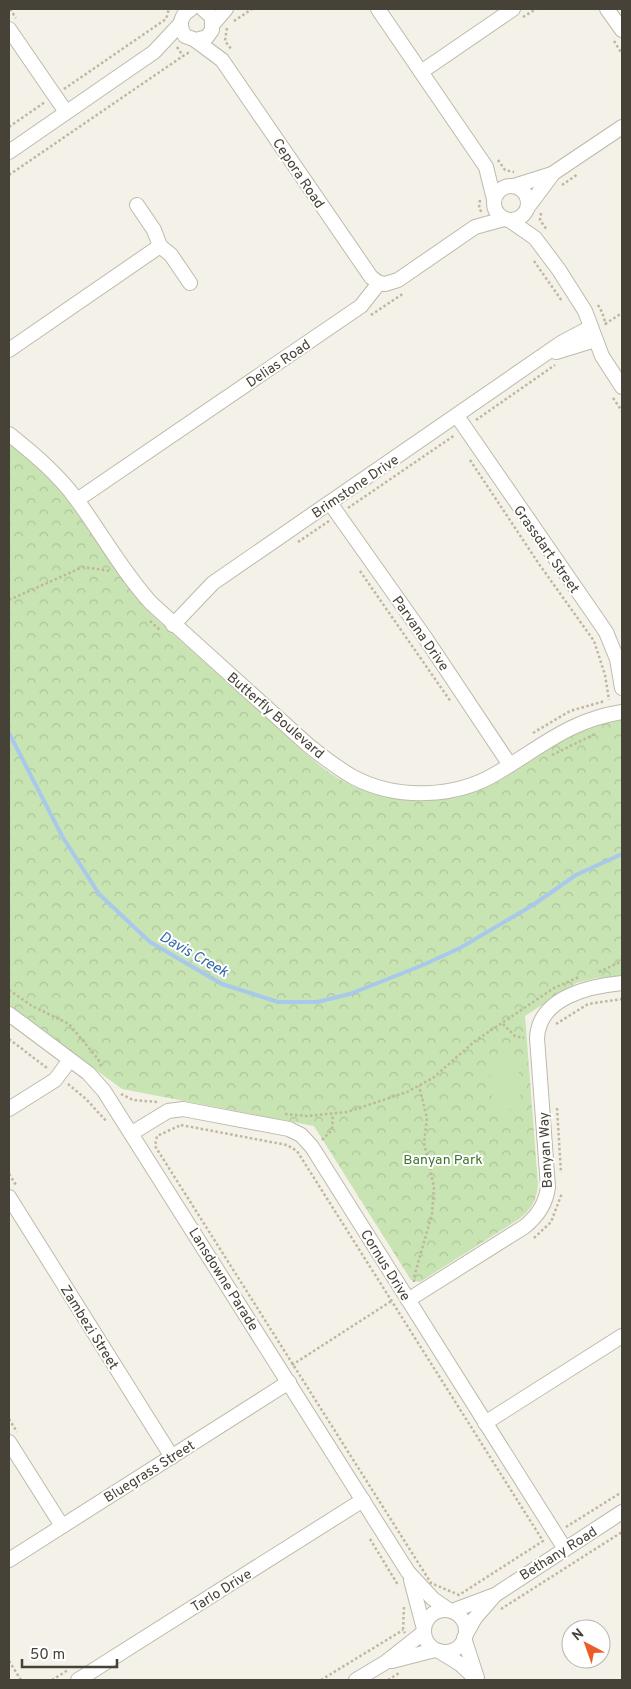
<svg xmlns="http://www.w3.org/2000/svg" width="631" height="1689" font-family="Overpass,sans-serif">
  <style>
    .park { fill: url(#park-crowns) }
    .pitch { fill: #c8e4b3 }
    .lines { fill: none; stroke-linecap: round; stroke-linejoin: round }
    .stream { stroke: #a8c8ec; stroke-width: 4 }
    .minor-casing { stroke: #bebaab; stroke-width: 16 }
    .path { stroke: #bfb79d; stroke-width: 2.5; stroke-dasharray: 2.5 2.5; stroke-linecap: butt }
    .minor { stroke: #fff; stroke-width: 14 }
    .labels { text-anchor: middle; stroke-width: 4; stroke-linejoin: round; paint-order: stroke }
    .street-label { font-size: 14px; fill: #464237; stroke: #fff }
    .park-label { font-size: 14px; fill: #40742e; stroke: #fff }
    .water-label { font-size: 15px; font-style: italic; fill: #376cab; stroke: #fff }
  </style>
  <defs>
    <pattern id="park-crowns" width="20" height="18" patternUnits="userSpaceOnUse" patternTransform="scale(1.25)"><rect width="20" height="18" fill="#c8e4b3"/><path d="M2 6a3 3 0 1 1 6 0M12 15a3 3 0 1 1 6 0" fill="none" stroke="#adc59b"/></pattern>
  </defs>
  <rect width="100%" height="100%" fill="#f3f1e8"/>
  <path class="park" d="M9,443c21,16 41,35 58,56 31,37 52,81 85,116 34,31 69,62 104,93 23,21 46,44 71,63 46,33 106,38 158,17 22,-9 41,-25 61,-38 24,-16 49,-26 76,-33v259l-26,2 -20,5 -51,33 13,168c-1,16 -7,26 -19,35l-99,63 -9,-2 -97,-154 -192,-37 -113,-83z"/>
  <path class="pitch" d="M518,1058l3,50 -28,3 -4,-51z"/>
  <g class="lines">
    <path class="stream" d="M9,733l53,103 37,58 51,48 72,42 56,18h39l33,-8 73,-29 37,-17 73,-43 43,-30 46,-21"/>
    <g class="minor-casing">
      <g id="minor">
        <path d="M191,9c-11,6 -13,17 -6,27l11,4 11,-3 5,-7v-13l-9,-8"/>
        <path d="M378,9l108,158 8,32"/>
        <path d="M607,9l15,21"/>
        <path d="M213,24l13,-15"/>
        <path d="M9,29l57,83"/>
        <path d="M195,40l27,20 149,217 8,6"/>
        <path d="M421,72l92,-63"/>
        <path d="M9,152l145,-100 27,-29"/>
        <path d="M514,186l38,-12 70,-47"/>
        <circle cx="511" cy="203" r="17"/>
        <path d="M137,205l17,25 6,16 11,9 19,28"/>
        <path d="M528,207l24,-32"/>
        <path d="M509,220l26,18 24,32 26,41 17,45 20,31"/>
        <path d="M9,350l151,-104"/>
        <path d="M556,352l39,-12"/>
        <path d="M457,416l149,216 11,27 5,29"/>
        <path d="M9,434c25,20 49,40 68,66 25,34 45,71 74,103l157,142c15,12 30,24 47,33 43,22 101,20 142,-5 44,-26 73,-53 125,-61"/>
        <path d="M77,500l284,-194 18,-23 6,1 13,-4 77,-53 29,-8"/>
        <path d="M330,503l94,133 86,129"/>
        <path d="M173,625l40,-42 348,-240 30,-16"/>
        <path d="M9,1014l79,59 16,18 304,481 25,27 16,11"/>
        <path d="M9,1109l46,-29 15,-20"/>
        <path d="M132,1133l36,-22 15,-2 106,20 12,6 11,12 253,402"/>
        <path d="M9,1197l163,260"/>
        <path d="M408,1300l116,-73c14,-11 22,-23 24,-40l-11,-149c2,-41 53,-52 85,-55"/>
        <path d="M485,1423l137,-87"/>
        <path d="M9,1442l53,84"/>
        <path d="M9,1560l280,-178"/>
        <path d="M411,1580l13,49"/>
        <circle cx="445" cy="1631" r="21"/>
        <path d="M452,1611l40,-15"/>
        <path d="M466,1634l9,-16 20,-23 127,-83"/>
        <path d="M464,1638l13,40"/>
        <path d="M439,1651l21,13 17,16"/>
        <path d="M392,1661l43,-11"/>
        <path d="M78,1680l285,-180"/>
        <path d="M356,1680l30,-18 38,-30"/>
      </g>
    </g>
    <g class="path">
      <path d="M10,9l6,9"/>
      <path d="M523,17l13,-8"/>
      <path d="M234,21l18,-12"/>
      <path d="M227,28l-2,13 7,9"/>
      <path d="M614,41l8,13"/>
      <path d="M177,47l6,9"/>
      <path d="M64,89l102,-70 3,-10"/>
      <path d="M9,127l36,-25"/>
      <path d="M498,160l7,10 9,2"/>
      <path d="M9,175l174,-119 5,-3 3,1"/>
      <path d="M562,185l16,-11"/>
      <path d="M480,200l-1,8 3,5"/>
      <path d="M541,213l-1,7 7,10"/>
      <path d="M534,261l28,40"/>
      <path d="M598,305l4,7 4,13"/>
      <path d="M371,315l33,-22"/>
      <path d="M605,324l17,-11"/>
      <path d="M613,398l9,13"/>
      <path d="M476,420l79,-55"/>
      <path d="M470,460l69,104 55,77 11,34 4,25"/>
      <path d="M348,508l107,-73"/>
      <path d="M298,542l31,-21"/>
      <path d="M360,571l91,131"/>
      <path d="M9,600l74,-33 27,4"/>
      <path d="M150,621l11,10"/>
      <path d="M533,733l37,-22 35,-10"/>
      <path d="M552,755l45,-22"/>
      <path d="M599,972l23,-11"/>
      <path d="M9,990l23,16 37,18 29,35 4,9"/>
      <path d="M503,1024l12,12 9,2"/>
      <path d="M556,1024l32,-20 34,-5"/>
      <path d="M9,1039l38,29"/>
      <path d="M68,1084l18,15 21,23"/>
      <path d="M121,1094l12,6 24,2"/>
      <path d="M557,1108l4,65"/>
      <path d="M285,1114l22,2 40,-4 60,-20 26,-14 42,-37 79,-53 25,-11"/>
      <path d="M181,1125l106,20 10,6 246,390 -84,54 -28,-12 -276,-437 2,-10z"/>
      <path d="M322,1140l10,-10 1,-16"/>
      <path d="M9,1174l7,11"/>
      <path d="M534,1238l17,-16 11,-29"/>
      <path d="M414,1282v-5l18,-63 2,-27 -10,-44 3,-25 -8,-32"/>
      <path d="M292,1365l101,-65"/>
      <path d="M9,1419l8,13"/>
      <path d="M566,1527l56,-35"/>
      <path d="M370,1539l28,46"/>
      <path d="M404,1607l-1,23 2,3"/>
      <path d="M501,1609l121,-77"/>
      <path d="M9,1661l12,19"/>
      <path d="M52,1680l16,-10"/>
      <path d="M321,1680l82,-50"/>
      <path d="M388,1680l11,-7"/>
    </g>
    <use href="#minor" class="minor"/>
  </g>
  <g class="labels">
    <g class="street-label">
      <text transform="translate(299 173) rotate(56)" y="5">Cepora Road</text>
      <text transform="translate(278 363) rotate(-34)" y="5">Delias Road</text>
      <text transform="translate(355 486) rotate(-34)" y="5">Brimstone Drive</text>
      <text transform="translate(547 549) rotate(55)" y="5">Grassdart Street</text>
      <text transform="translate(421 633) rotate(55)" y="5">Parvana Drive</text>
      <text transform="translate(276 715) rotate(41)" y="5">Butterfly Boulevard</text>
      <text transform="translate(545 1150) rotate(-93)" y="5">Banyan Way</text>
      <text transform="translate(386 1265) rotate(58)" y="5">Cornus Drive</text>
      <text transform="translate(224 1279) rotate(58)" y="5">Lansdowne Parade</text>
      <text transform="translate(90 1327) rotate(58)" y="5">Zambezi Street</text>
      <text transform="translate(149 1471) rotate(-32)" y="5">Bluegrass Street</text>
      <text transform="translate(558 1553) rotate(-32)" y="5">Bethany Road</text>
      <text transform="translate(221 1590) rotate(-32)" y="5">Tarlo Drive</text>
    </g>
    <g class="park-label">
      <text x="443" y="1164">Banyan Park</text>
    </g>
    <g class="water-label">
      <text transform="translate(194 954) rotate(30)" y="5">Davis Creek</text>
    </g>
  </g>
  <rect width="631" height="1689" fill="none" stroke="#464237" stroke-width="20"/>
  <g transform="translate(586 1644) rotate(319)"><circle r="24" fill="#ffffff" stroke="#b5b3af"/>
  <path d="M0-4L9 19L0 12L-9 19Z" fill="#ec5c26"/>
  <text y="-8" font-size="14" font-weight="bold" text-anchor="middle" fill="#464237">N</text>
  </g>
  <path d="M22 1659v8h95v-8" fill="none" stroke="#464237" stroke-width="2.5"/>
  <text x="30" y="1659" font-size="15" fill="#464237" stroke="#ffffff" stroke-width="4" paint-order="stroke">50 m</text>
</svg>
